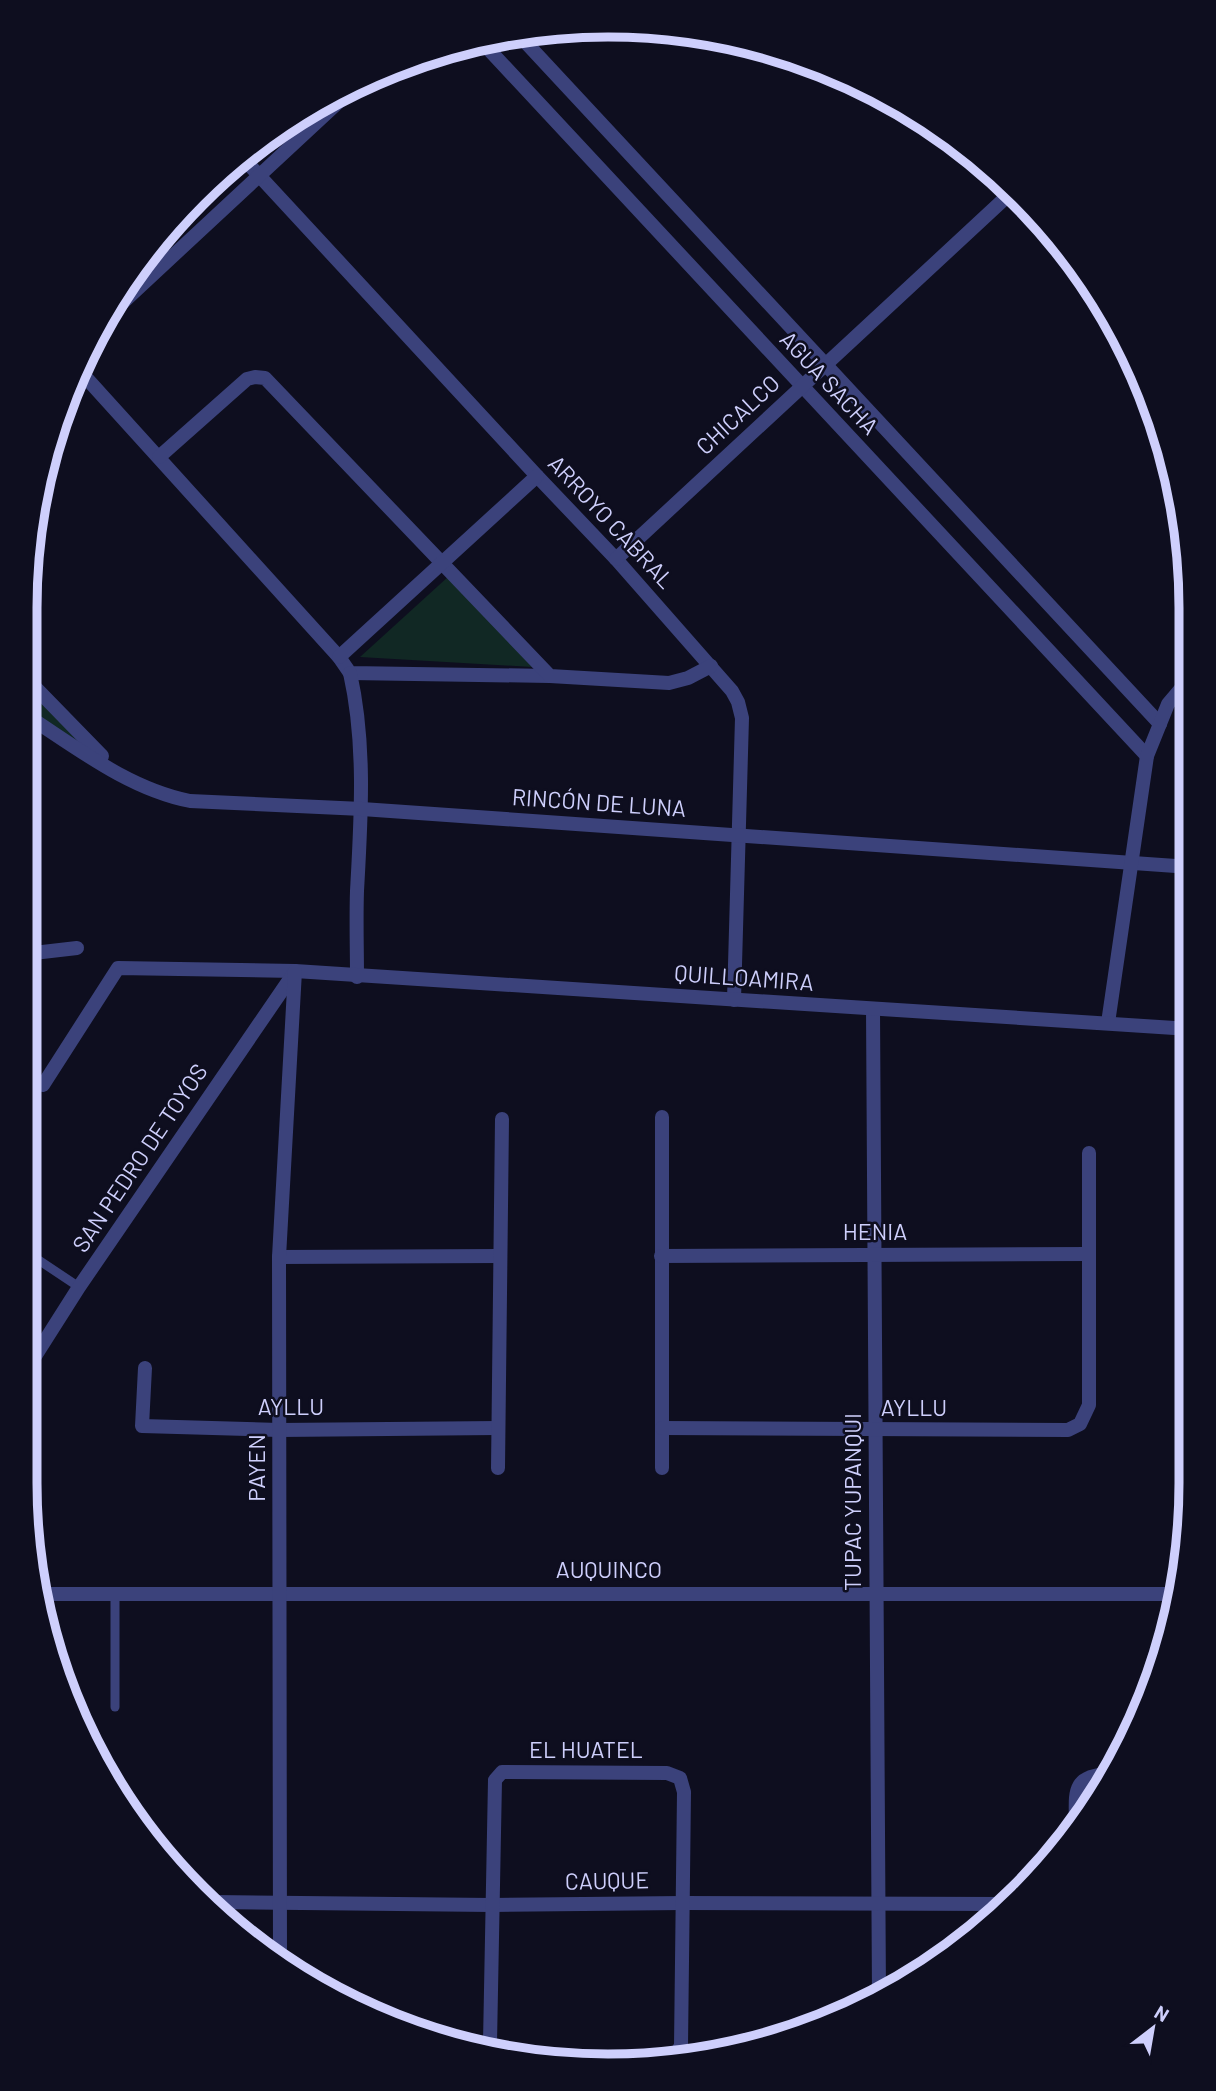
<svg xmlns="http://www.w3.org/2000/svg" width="1216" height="2091" font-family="Barlow,sans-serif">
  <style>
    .green { fill: #112824 }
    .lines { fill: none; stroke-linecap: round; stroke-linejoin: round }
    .service { stroke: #3b427b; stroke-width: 9 }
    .minor { stroke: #3b427b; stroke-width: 14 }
    .labels { text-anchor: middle; stroke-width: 5; stroke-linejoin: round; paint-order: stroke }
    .street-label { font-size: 23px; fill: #cecffc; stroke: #0e0e1f }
    .rim { fill: none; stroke: #cecffc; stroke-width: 9 }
  </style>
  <rect width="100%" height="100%" fill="#0e0e1f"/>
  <g class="green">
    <path d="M449,576l83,91 -172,-10z"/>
    <path d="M26,688l73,74 -73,-48z"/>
  </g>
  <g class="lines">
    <g class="service">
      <path d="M25,1251l54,36"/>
      <path d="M115,1594v113"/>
    </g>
    <g class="minor">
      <path d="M517,33l643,691"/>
      <path d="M480,40l667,716"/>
      <path d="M242,157l295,319 79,83 116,132 6,11 4,16 -8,282"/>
      <path d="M978,161l90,96"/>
      <path d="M105,319l256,-238"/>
      <path d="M80,371l259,286 11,16 200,3"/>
      <path d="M159,457l88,-78 8,-2 10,1 285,298 119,7 19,-5 23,-12"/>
      <path d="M616,559l398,-369"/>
      <path d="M339,657l198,-181"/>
      <path d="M350,673c16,71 11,146 7,218 -1,29 0,57 0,86"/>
      <path d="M26,678l76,78"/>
      <path d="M26,715c51,33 103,74 164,86l172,8 828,58"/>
      <path d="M25,954l52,-6"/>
      <path d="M873,1009l6,986"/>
      <path d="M1108,1023l39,-267 21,-52 22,-26"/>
      <path d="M43,1085l75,-117 177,3 895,58"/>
      <path d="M662,1117v351"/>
      <path d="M661,1256l428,-2"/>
      <path d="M279,1257l221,-1"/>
      <path d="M145,1368l-3,58 137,4 219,-2"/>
      <path d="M25,1372l54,-85 215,-314"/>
      <path d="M662,1428l406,2 12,-6 9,-19v-252"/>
      <path d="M498,1468l4,-349"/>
      <path d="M43,1594h1133"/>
      <path d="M1076,1826c0,-32 -6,-51 34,-52"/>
      <path d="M213,1902l279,3 191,-2 319,1"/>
      <path d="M280,1965l-1,-708 16,-286"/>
      <path d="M498,2051l-8,-8 5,-263 7,-8 165,1 13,5 4,14 -3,254 -8,11 -14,4 -118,-6"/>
    </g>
  </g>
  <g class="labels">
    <g class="street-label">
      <text transform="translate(829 383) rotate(47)" y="8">AGUA SACHA</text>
      <text transform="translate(738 415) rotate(-43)" y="8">CHICALCO</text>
      <text transform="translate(611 522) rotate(47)" y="8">ARROYO CABRAL</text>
      <text transform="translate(599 803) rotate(4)" y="8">RINCÓN DE LUNA</text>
      <text transform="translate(744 978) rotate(4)" y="8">QUILLOAMIRA</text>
      <text transform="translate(140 1158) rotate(-56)" y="8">SAN PEDRO DE TOYOS</text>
      <text x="875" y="1240">HENIA</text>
      <text x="291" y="1415">AYLLU</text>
      <text x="914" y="1416">AYLLU</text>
      <text transform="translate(257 1468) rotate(-90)" y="8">PAYEN</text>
      <text transform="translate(853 1502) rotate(-90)" y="8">TUPAC YUPANQUI</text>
      <text x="609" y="1578">AUQUINCO</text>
      <text x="586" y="1758">EL HUATEL</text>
      <text transform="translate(607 1881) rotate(-1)" y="8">CAUQUE</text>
    </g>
  </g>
  <path d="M0 0H1216V2091H0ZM608 37H608A571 571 0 0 1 1179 608V1483A571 571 0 0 1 608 2054H608A571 571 0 0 1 37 1483V608A571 571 0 0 1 608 37Z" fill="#0e0e1f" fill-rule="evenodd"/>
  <path class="rim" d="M608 37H608A571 571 0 0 1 1179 608V1483A571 571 0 0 1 608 2054H608A571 571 0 0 1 37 1483V608A571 571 0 0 1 608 37Z"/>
  <g transform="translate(1153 2028) rotate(31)" stroke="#0e0e1f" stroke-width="5" paint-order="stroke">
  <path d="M0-5L12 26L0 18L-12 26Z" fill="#cecffc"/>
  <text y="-10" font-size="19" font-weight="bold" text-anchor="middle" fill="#cecffc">N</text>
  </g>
</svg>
